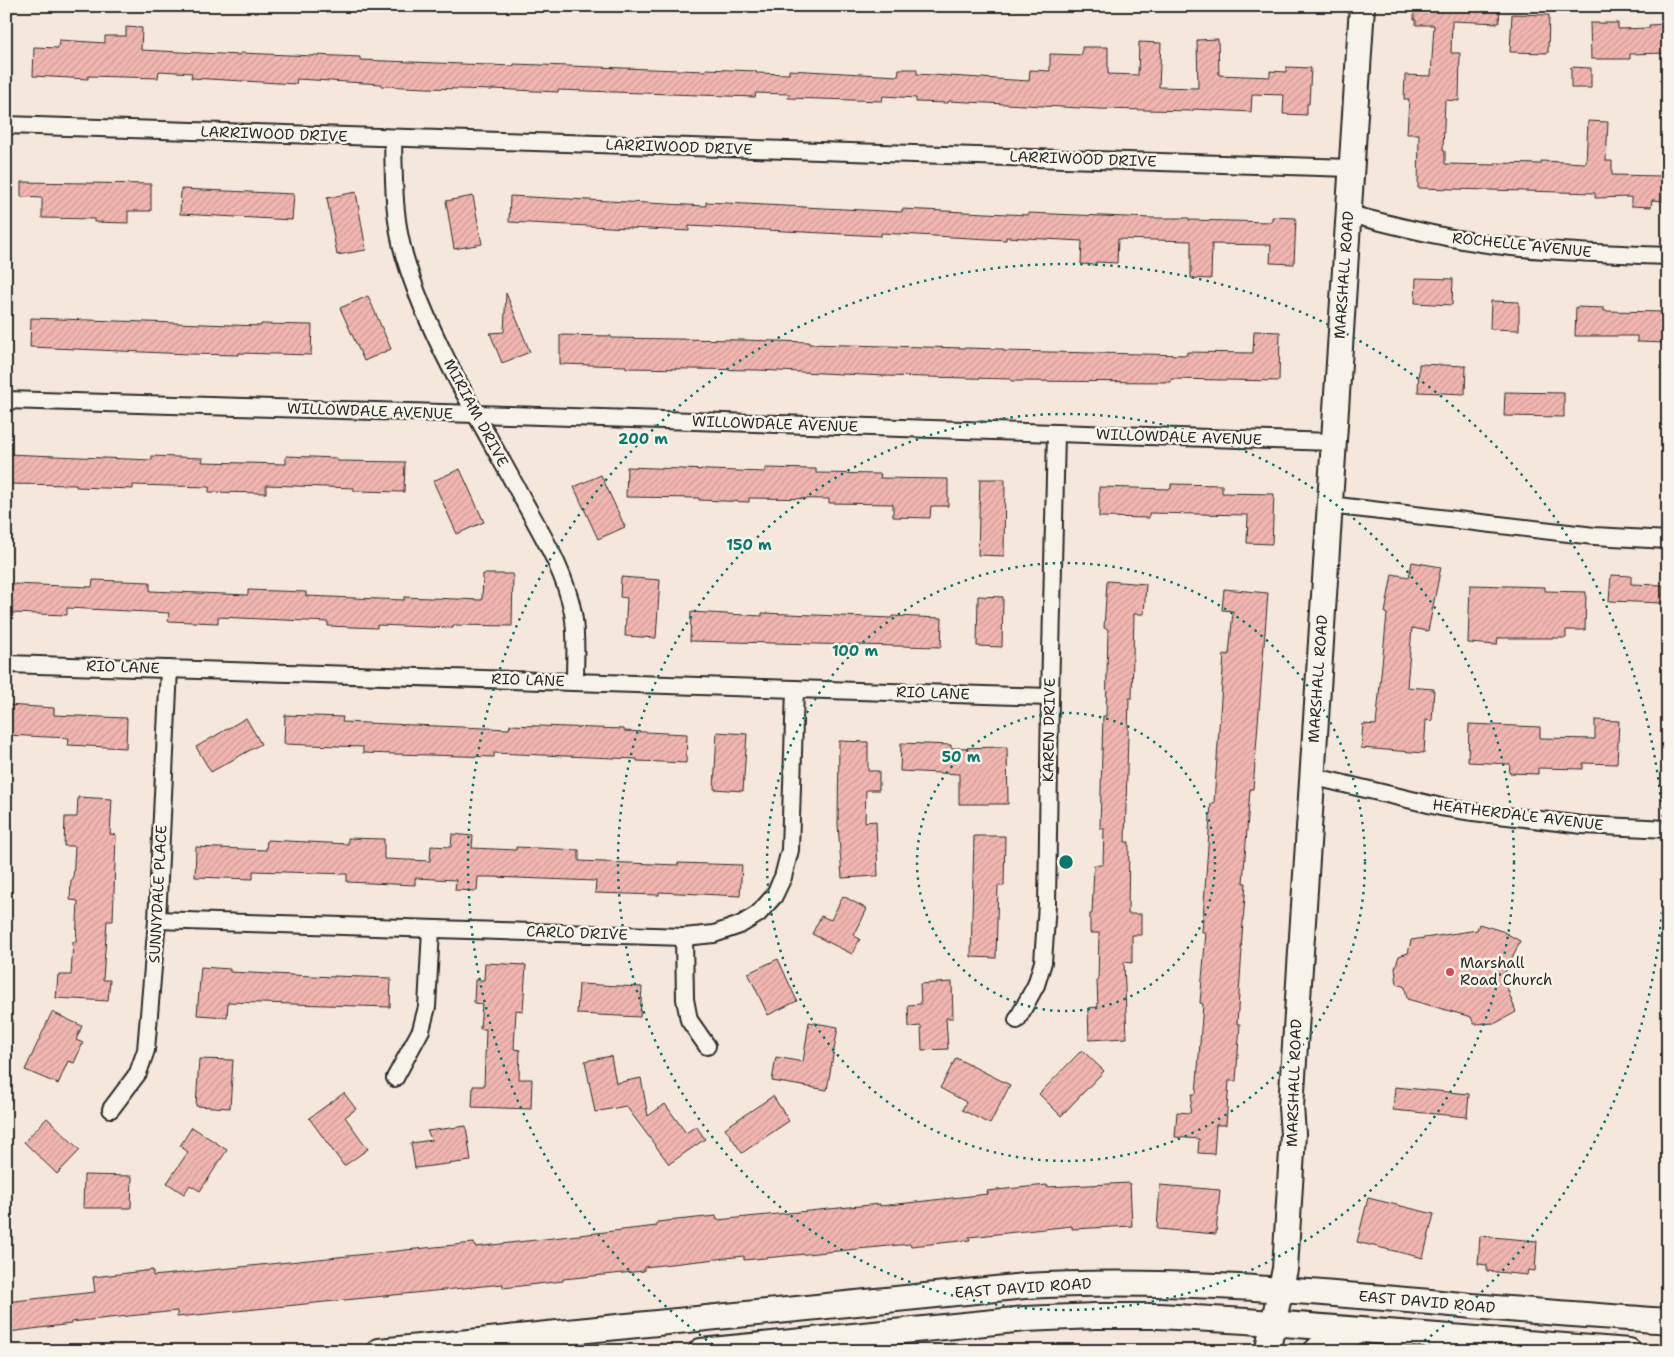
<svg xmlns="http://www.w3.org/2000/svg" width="1674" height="1357" font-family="'Shantell Sans',sans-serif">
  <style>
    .building { fill: url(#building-hatch); stroke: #2b2b2b }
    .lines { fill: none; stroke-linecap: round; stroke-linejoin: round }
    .street-casing { stroke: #2b2b2b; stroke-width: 20 }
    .secondary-casing { stroke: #2b2b2b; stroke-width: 28 }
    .street { stroke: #f7f3e8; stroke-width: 16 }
    .secondary { stroke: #f7f3e8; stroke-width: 24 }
    .ring { fill: none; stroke: #0f766e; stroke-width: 2.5; stroke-dasharray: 2.5 5 }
    .poi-dot { fill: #d1495b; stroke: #f7f3e8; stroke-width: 2 }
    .labels { text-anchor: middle; stroke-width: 5; stroke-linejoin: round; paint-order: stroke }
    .street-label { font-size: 15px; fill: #2b2b2b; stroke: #f7f3e8 }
    .poi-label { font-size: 15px; fill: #2b2b2b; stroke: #f7f3e8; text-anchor: start }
    .centre { fill: #0f766e; stroke: #f7f3e8; stroke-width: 2.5 }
    .ring-label { font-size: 15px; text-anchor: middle; font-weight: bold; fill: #0f766e; stroke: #f7f3e8; stroke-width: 5; stroke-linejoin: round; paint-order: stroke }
  </style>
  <defs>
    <pattern id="building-hatch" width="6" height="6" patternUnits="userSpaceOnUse" patternTransform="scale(1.25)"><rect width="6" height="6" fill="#f2b6b0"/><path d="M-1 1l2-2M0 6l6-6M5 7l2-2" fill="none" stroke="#d09d98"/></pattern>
  </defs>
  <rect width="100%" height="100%" fill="#f6e7dd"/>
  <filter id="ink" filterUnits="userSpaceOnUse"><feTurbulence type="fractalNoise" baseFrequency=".02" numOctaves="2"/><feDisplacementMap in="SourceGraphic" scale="10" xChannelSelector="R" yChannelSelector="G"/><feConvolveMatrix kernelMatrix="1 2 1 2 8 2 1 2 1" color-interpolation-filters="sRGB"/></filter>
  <g filter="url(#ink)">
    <g class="building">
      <path d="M1414,6h86l-1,17 -47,-2 -1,32h9l-1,48 -14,-1 -2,51h2v13l51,1v-2l45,1v-3l45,2 2,-42 20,1 -2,39h6v14l51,1v25l-11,-1 -1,7 -20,-1v-9l-36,1v-5l-177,-5 1,-54h-12l2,-35h-5l1,-24 26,1 3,-51h-18v-5h-2z"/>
      <path d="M1512,14l37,1 -1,38 -38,-1z"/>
      <path d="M1590,23h28v6l32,-1 -1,-3 19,-1v29l-38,1v5h-39z"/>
      <path d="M126,27l16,1 -1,22 99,5v-2l74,3v-1l46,2v3l154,6v-2l192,7v-2l50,2v2l33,1v-4l109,6 1,-7h18v5l112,7 1,-11 20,1v-17l32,1v-8h26v27l30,1 1,-33 22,1 -2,44 39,1 -1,-48 21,-1 1,36 51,2v-6l16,1v-5l25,1 -2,36h-2v11l-24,-1 1,-19 -32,-1 -1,18 -58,-3v2l-94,-2 -150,-8 -1,2 -32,-1v-4l-33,-2 -1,5 -94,-3 1,-4 -33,-1 -1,4 -197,-7v2l-66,-3v1l-65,-2 -46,-2v-2l-84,-5 -1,5 -105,-6 1,-5 -33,-2 -1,7 -70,-2v3l-55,-3 1,-29 24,1 1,-8 46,3v-7h21z"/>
      <path d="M1571,67l20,1v20h-20z"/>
      <path d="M21,182l130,2v27h-23v12l-34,-1v-3l-52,-1v-20l-21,-1z"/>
      <path d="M181,189l113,5 -2,26 -112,-6z"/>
      <path d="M356,192l10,58 -29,5 -10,-57z"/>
      <path d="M473,196l9,48 -28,5 -8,-48z"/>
      <path d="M510,196l196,10v-4l196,10v-3l126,6v-2l124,5h37v2l83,2v-5l24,1 -2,46 -24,-1 1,-18 -59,-1 -1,35 -20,-1v-37l-73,-2 -1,24 -21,-1v3l-15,-1 1,-23 -76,-4v3l-125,-7v3l-192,-10v5l-180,-9z"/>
      <path d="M1416,278l37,1 -1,26 -37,-2z"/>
      <path d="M506,293l24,59 -28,11 -12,-30 14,-1z"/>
      <path d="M368,296l23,53 -27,12 -24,-53z"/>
      <path d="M1491,301l28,1v28l-29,-1z"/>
      <path d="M1576,307l28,1v3l64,1v31l-31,-1v-6h-62z"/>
      <path d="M31,318l230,8v-2l51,1 -1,30 -72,-2v2l-51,-1 -158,-7z"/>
      <path d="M1254,331l26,1 -1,49 -108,-2v3l-160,-1v-2l-126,-3 -128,-6 -131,-2v-2l-66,-2v-29l51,1v2l131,2 67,2v2l194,5v2l184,4v-3l66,1z"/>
      <path d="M1419,364l47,2 -1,28 -47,-2z"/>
      <path d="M1505,392l59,1v24l-60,-1z"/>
      <path d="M7,454l145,6v-4l51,2 -1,4 84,2v-8l51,2v3l68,1 -1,30 -50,-1v-3l-88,-3v8l-57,-1v-5l-76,-2v4l-57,-2v-2l-70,-1z"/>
      <path d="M627,467l138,5v-4l51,1v4l65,1 -1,4 68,1v27h-17l-1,12 -37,-1v-13l-64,-1v-4l-80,-1v4l-50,-2v-2l-73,-1z"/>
      <path d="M460,469l24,53 -27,12 -24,-53z"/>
      <path d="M601,475l24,52 -27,12 -24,-52z"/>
      <path d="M980,479h25l-1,77 -26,-1z"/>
      <path d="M1171,484l51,1v8l52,1 -2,50 -25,-1 1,-28 -99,-2v5l-50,-1v-30l72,2z"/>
      <path d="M1412,562l29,5 -13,64 -16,-3 -5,59 27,2 -2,32 -6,-1 -2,33 -63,-5 2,-24 13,1 11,-111 -2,-1 7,-39 17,3z"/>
      <path d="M483,574h30l-1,52 -59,-1v3l-76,-3v3l-49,-2v-4l-110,-5v6l-50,-2 1,-8 -102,-5v7l-57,-2 1,-29 81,3 1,-7 57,2v9l98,4v-5l58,2v4l98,4v-3l78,3z"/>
      <path d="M1611,575l20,1v8l32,1 -1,18 -53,-2z"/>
      <path d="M621,577l39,3 -4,58 -31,-2 2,-38 -7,-1z"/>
      <path d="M1107,581l39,3 -2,30h-10l-2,84h-3l-4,144h4l-1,72h13v21h-9v28l-8,-1 3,76 -38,2 -1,-32 10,-1 -1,-26h1l1,-48h-9v-19h2l2,-49h9l1,-37h-4l3,-112h3l2,-87 -4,-1z"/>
      <path d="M1470,585l75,2v4l41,1 -1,38h-19v8h-68l-1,7 -29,-2z"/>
      <path d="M1224,589l44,4 -15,196h-3l-7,94h3l-5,66h1l-5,75h3l-4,57h-7l-3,44h-10l-2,29 -16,-1 1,-14 -24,-2 2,-25 13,1 2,-19h4l7,-90 -3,-1 6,-71h-4l9,-129h3l10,-149 5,1 4,-44 -11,-1z"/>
      <path d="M978,596l25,1 -1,50 -25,-1z"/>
      <path d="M691,612l71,4v-3l130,5v-2l50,2 -1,29 -251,-6z"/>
      <path d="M6,705l48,3v7l73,3 -1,30 -58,-3 1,-7 -63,-3z"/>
      <path d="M285,715l58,2 -1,5 167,7 1,-4 114,4v2l63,3 -1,29 -49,-2v-2l-143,-6v4l-131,-4v-6l-79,-3z"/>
      <path d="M246,718l15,26 -50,28 -15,-25z"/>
      <path d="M1595,720l24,1 -2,43 -34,-1v6l-45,-1v6l-29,-1 1,-9 -42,-2 1,-38 71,3v11l55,1z"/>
      <path d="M717,732l30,2 -4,57 -29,-2z"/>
      <path d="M839,741l29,1v29h11v19h-13l-1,32 11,-1 2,55 -36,2 -4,-54z"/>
      <path d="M901,743l50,2v3l56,-1 1,57h-49v-30l-59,-3z"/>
      <path d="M78,797l34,2 -2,35 6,1 -3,86h-6l-4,59h7l-2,21 -52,-3 2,-23h13l2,-33h3l2,-41 -8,-1 1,-20h2l2,-34h-11l1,-29h12z"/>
      <path d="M452,834l21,2 -1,12 44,2v-3l63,3v11l99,4v-2l64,2 -2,31 -81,-4v3l-64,-2 1,-12 -104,-4h-14l-1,14 -22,-1 1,-10 -41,-2v7l-68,-3v-8l-94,-3v8l-58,-2 1,-30 70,3 1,-10 81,4v-6l36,1v20l46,2 1,-15 20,1z"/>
      <path d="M974,836h31l-1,50h-6l-2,72 -25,-1z"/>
      <path d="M843,896l24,13 -13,27 6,3 -8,15 -40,-20 9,-18 10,4z"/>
      <path d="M1479,924l23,7 18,10 -17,36 13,35 -20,11 -22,1 -3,-7 -64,-18 -2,-12 -8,-3 -2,-16 4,-12 9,-3 3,-13 66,-10z"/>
      <path d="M778,959l19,42 -29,14 -20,-42z"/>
      <path d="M485,963l41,2 -3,46 -7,-1 -2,39 6,1 -1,29h13l-1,30 -59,-2 1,-21h11l2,-57h-6l2,-25 -8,-1 1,-23h9z"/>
      <path d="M201,967l29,2v3l104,5v-1l57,2 -1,29 -162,-5 -1,15 -30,-2z"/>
      <path d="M952,982l1,36h-7l2,31 -26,1 -1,-24 -12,1 -1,-22 13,-1 -1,-20z"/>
      <path d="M579,984l63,3 -2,30 -63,-3z"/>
      <path d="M52,1012l30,14 -6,14 7,3 -9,20 -6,-2 -10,23 -33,-14z"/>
      <path d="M809,1022l29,5 -11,63 -55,-9 4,-24 27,5z"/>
      <path d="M1082,1050l22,21 -43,45 -22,-22z"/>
      <path d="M611,1056l5,27 25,-5 7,38 17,-12 21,29 10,-7 9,13 -36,25 -43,-58 -31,6 -10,-51z"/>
      <path d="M956,1058l54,27 -20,39 -28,-14 4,-8 -26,-14z"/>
      <path d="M199,1059l34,1 -3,48 -34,-2z"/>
      <path d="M1395,1087l74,7 -2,23 -74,-7z"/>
      <path d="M344,1093l12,16 -11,8 23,32 -24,17 -35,-48z"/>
      <path d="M773,1096l16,25 -47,32 -17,-25z"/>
      <path d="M47,1118l33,32 -23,24 -33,-32z"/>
      <path d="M466,1126l5,35 -56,7 -4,-25 21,-3 -5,-9z"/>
      <path d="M192,1127l35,23 -27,41 -10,-6 -6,9 -17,-11 21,-31 -8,-6z"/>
      <path d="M84,1175l48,1 -1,32h-48z"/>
      <path d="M1130,1183l2,43 -60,3v-3l-103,11 1,3 -59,6 -1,-2 -166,16v-4l-100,11v4l-81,8v2l-60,7v-4l-326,33v-6l-106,11v2l-62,8 -3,-30 89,-10 -2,-15 60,-7v6l321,-33 1,4 182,-21v-4l59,-6 1,4 163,-16v2l108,-12 -1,-3 60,-6v2z"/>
      <path d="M1160,1185l60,5 -4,44 -59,-5z"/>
      <path d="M1368,1198l66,16 -11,44 -66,-16z"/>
      <path d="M1480,1236l57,5 -2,30 -7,-1 -1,5 -40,-4v-6l-9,-1z"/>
    </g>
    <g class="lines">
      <g class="street-casing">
        <g id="street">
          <path d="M6,125c239,8 478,15 716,23 210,7 420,12 629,20"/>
          <path d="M393,138c1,41 0,81 12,120 25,83 75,162 116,238 20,37 44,75 52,117 4,22 2,46 2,68"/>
          <path d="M1348,214c38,9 77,20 115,26 67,12 137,13 205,16"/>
          <path d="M6,400l470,14 857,28"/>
          <path d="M1329,505l265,31 74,4"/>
          <path d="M6,664l1044,33"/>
          <path d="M1311,776l130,31 32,5 110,13 85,4"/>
          <path d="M157,920l527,17 30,-3 26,-9 18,-11 16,-18 9,-19 7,-27 5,-161"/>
          <path d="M684,937l1,62 4,21 18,26"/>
          <path d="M1017,1020l19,-35 7,-23 4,-58 3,-207 6,-264"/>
          <path d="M395,1078l26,-48 6,-23 4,-78"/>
          <path d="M111,1109l27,-36 8,-23 11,-130 12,-251"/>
        </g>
      </g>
      <g class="secondary-casing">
        <g id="secondary">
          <path d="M379,1351l646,-65c135,-8 270,4 405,16 79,8 158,13 238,19"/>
          <path d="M701,1351l324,-32 70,-3h64l87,5 383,30"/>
          <path d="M1268,1351l1,-8 16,-74 8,-135 -2,-27 71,-1101"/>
          <path d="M1316,1351l11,-10 25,-7"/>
        </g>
      </g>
      <use href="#street" class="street"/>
      <use href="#secondary" class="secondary"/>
    </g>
  </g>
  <g class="ring">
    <circle cx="1066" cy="862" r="149"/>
    <circle cx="1066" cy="862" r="299"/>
    <circle cx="1066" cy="862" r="448"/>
    <path d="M719 1349A598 598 0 1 1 1413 1349"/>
  </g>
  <circle class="poi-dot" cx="1450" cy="972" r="5"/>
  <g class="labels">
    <g class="street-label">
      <text transform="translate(274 134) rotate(2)" y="5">LARRIWOOD DRIVE</text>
      <text transform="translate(679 147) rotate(2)" y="5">LARRIWOOD DRIVE</text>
      <text transform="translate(1083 159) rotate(2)" y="5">LARRIWOOD DRIVE</text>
      <text transform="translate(1522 245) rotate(6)" y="5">ROCHELLE AVENUE</text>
      <text transform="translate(1344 275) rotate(-86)" y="5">MARSHALL ROAD</text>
      <text transform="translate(370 411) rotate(2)" y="5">WILLOWDALE AVENUE</text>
      <text transform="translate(476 413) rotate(62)" y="5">MIRIAM DRIVE</text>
      <text transform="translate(775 424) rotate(2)" y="5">WILLOWDALE AVENUE</text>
      <text transform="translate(1179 437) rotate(2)" y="5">WILLOWDALE AVENUE</text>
      <text transform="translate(123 667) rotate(2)" y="5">RIO LANE</text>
      <text transform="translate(1318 679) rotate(-86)" y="5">MARSHALL ROAD</text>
      <text transform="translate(528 680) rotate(2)" y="5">RIO LANE</text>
      <text transform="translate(933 693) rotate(2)" y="5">RIO LANE</text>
      <text transform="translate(1049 730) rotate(-89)" y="5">KAREN DRIVE</text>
      <text transform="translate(1518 815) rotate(7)" y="5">HEATHERDALE AVENUE</text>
      <text transform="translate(158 894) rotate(-87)" y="5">SUNNYDALE PLACE</text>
      <text transform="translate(577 933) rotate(2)" y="5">CARLO DRIVE</text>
      <text transform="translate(1294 1083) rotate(-88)" y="5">MARSHALL ROAD</text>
      <text transform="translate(1023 1288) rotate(-4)" y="5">EAST DAVID ROAD</text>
      <text transform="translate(1427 1302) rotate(5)" y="5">EAST DAVID ROAD</text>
    </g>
    <g class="poi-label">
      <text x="1460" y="968">Marshall<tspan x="1460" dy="17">Road Church</tspan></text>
    </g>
  </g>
  <circle cx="1066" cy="862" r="8" class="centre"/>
  <g class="ring-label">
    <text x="643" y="444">200 m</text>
    <text x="749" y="550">150 m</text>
    <text x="855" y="656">100 m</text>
    <text x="961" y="762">50 m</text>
  </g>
  <rect width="1674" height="1357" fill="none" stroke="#f7f3e8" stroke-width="25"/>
  <rect x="12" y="12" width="1649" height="1332" fill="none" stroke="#2b2b2b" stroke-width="2" filter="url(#ink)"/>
</svg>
